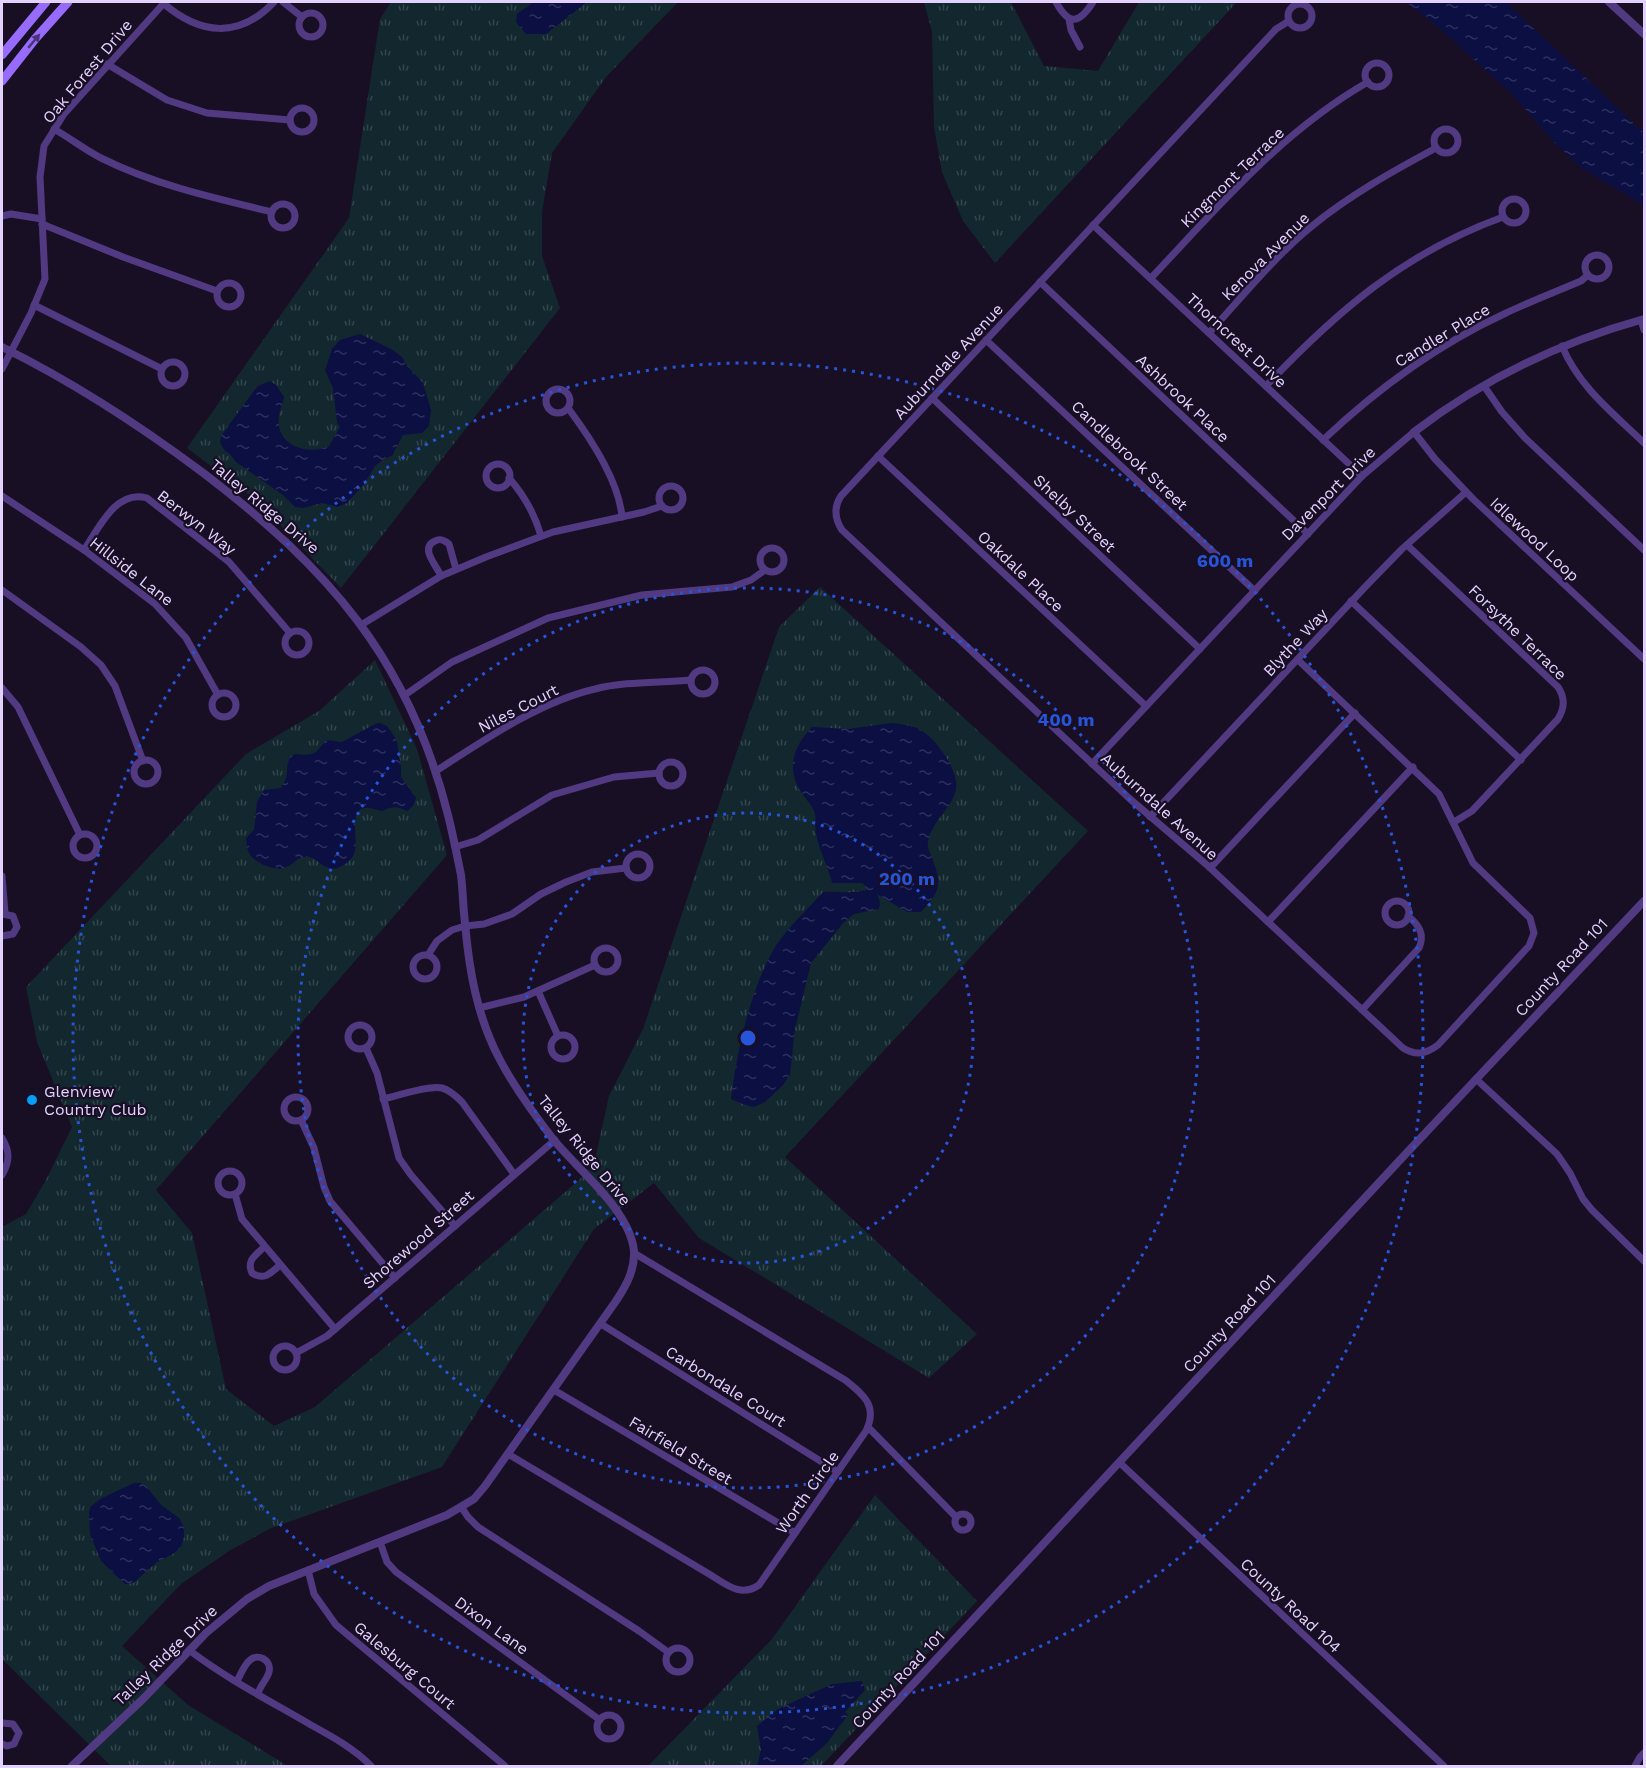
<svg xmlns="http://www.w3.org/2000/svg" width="1646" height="1768" font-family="'Work Sans',sans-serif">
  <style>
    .grass { fill: url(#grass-tufts) }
    .water { fill: url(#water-ripples) }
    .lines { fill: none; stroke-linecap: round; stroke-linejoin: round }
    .minor { stroke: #513a82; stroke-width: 7 }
    .tertiary { stroke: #513a82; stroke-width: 8 }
    .secondary { stroke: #976bfd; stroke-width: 9 }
    .oneway { fill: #4b347b }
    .ring { fill: none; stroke: #2755da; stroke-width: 3; stroke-dasharray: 3 6 }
    .poi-dot { fill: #049df9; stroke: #180f24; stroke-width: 2 }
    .labels { text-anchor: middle; stroke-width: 4.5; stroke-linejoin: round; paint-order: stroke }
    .street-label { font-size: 16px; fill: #e3d2fe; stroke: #180f24 }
    .poi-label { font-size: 16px; fill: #e3d2fe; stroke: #180f24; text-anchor: start }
    .centre { fill: #2755da; stroke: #180f24; stroke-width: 3 }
    .ring-label { font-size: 18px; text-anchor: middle; font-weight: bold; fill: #2755da; stroke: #180f24; stroke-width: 4.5; stroke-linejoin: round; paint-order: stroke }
  </style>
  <defs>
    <pattern id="grass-tufts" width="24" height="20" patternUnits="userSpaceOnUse" patternTransform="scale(1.5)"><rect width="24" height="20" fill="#12272e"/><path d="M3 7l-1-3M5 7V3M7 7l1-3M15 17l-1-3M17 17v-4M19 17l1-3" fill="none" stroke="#34454d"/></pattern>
    <pattern id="water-ripples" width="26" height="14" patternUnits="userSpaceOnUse" patternTransform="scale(1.5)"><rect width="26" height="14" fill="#0b0f41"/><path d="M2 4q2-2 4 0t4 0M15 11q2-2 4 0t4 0" fill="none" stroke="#2e315e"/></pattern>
  </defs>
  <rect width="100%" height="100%" fill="#180f24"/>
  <g class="grass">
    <path d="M391,2h287l-72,75 -54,76 -10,59v44l18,52 -219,280 -85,-88 -69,-52 162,-230 31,-199z"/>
    <path d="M924,2h87l33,64 54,5 41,-69h98l-242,261 -32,-42 -21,-49 -8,-45 -2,-95z"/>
    <path d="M820,587l268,244 -303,326 192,177 -48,44 -230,-140 -45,-55 -60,46 -152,238 -173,62 -40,22 -48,33 -59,62 66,59 100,61h-177l-109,-107v-432l24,-13 20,-34 26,-53 -35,-85 -11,-55 220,-233 73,-43 56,-51 42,89 30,106 -291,335 36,43 34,156 48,37 41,-19 263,-226 16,-17 15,-68 34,-67 136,-402z"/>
    <path d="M875,1495l102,106 -156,165h-173l124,-127z"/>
  </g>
  <g class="water">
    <path d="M534,2h53l-41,32h-20l-10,-12 1,-8z"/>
    <path d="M1406,2h100l138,131v72l-64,-38 -25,-24 -43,-49 -75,-68z"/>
    <path d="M360,334l31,15 11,8 6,10 15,16 8,27 -2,16 -7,7 -19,2 -11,21 -7,2 -10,8 -10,17 -18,20 -9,4 -16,-4 -19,5 -8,-1 -12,-12 -47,-33 -6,-8 -6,-4 -4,-8 1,-6 32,-44 5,-6 12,-5 6,4 8,12c-2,9 -7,19 -5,29 3,22 33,29 50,20l11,-19 -3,-5 -4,-34 -8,-18 7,-21 8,-9z"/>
    <path d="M380,723l7,3 6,8 4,8 4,25v10l15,21 -3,8 -6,5c-9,-4 -15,-6 -24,0 -6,0 -12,-4 -18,-3 -21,4 0,40 -16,53 -25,21 -28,-7 -45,-4 -8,1 -12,9 -20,11 -9,3 -28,-5 -33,-12 -4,-4 -4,-12 -5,-18l8,-8 3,-28 7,-12 17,-2c1,-4 4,-6 5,-10 3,-10 -2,-17 9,-24 20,2 19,1 31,-14l16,2 33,-18z"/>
    <path d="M891,723c10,1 22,2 31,8 15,9 37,40 34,58 -4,20 -24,31 -28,53 -1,5 1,8 3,13 11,29 11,34 -10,57h-14l-30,-18 3,8 -1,7 -25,5 -11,9 -32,40 -16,66 -5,45 -7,11 -18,17 -11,5 -9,-2 -14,-6c6,-48 20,-114 46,-155 13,-19 31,-35 46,-52 15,-1 29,2 44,-2l-4,-7h-31c-4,-17 -13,-33 -16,-49 -2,-8 1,-17 -2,-23 -4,-9 -12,-16 -16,-24 -11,-23 -3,-42 14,-60l36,2z"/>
    <path d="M134,1483h6l5,2 16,20 18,13 5,9v10l-3,10 -8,7 -16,8 -24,21 -8,1 -24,-23 -11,-27 -1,-22 2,-6 11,-8z"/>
    <path d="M862,1681l3,9 -20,22 3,3 -22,29 -25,22h-44l4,-16 -4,-24 21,-17 54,-25z"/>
  </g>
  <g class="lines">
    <g class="minor">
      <path d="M283,2l19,15"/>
      <path d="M1056,2c13,24 23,22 37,0"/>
      <path d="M163,3c37,32 76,36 111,-1"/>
      <circle cx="1300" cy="16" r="12"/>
      <circle cx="311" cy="25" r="12"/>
      <path d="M1069,19l2,11 9,17"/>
      <path d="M1289,21l-13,8 -435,467c-8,12 -6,23 1,34l288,269 77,66 196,183c13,8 23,6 35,-3l91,-99 5,-13 -4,-15 -57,-55 -34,-69 -141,-134"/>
      <circle cx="1377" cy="75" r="12"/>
      <path d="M107,64l60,36 40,13 83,7"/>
      <circle cx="302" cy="120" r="12"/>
      <path d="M54,129c16,9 31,21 47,29 54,27 113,40 171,54"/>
      <circle cx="1446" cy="141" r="12"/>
      <circle cx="1514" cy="211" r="12"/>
      <circle cx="283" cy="216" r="12"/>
      <path d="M2,216l9,-2 31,5"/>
      <path d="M42,224l81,33 94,34"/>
      <path d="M1093,225l269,251"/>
      <circle cx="1597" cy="267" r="12"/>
      <path d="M1151,278c67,-71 131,-147 217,-196"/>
      <path d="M1040,282l268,252"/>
      <circle cx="229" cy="295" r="12"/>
      <path d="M34,305l128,64"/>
      <path d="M1641,320l3,10"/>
      <path d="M1209,333c33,-36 65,-76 103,-107 38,-31 81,-55 124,-78"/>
      <path d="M986,340l269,251"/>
      <path d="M1562,346c17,41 51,67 82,97"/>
      <circle cx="173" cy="374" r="12"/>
      <path d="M2,369l29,-56 14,-34 -5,-102 4,-31 20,-32 101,-112"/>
      <path d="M1266,386c71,-75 138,-133 237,-169"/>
      <path d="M1484,386l18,26 23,26 119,112"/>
      <circle cx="558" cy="401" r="12"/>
      <path d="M932,398l268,251"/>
      <path d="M568,408c21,28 51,73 54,109"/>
      <path d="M1323,440c54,-51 114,-95 181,-126 25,-12 51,-22 77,-33l7,-6"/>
      <path d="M878,456l268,250"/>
      <circle cx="498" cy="476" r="12"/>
      <path d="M509,478c15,17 26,37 32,58"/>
      <circle cx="671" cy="498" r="12"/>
      <path d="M2,496l82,54 71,54 31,34 32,57"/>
      <path d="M1407,545l151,142c7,11 7,20 0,32l-86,92 -18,11"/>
      <circle cx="772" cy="560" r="12"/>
      <path d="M84,550c15,-22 32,-61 63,-52l82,64 61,71"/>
      <path d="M441,576c-4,-10 -22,-28 -6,-35 5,-3 9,-1 14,3l7,25"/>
      <path d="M2,590l79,57 20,18 14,21 28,75"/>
      <path d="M1351,601l170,159"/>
      <path d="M361,625l80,-49 45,-19 67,-25 91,-20 18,-6"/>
      <circle cx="297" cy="643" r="12"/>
      <circle cx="703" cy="682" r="12"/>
      <path d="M2,688l16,19 62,128"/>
      <circle cx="224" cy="705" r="12"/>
      <path d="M405,695l47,-33 96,-44 94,-23 90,-8 19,-7 14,-10"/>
      <circle cx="146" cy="772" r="12"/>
      <circle cx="671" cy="774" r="12"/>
      <path d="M1092,764l270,-288 52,-44 21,27 38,40 171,160"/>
      <path d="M436,771c48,-31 103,-69 159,-82 31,-8 64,-6 96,-9"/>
      <path d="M1150,817l216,-231 36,-37 64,-57"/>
      <circle cx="85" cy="846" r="12"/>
      <path d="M455,847l23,-7 74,-45 62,-18 45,-4"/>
      <circle cx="638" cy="866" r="12"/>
      <path d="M1210,868l145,-155"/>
      <path d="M2,876l3,37"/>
      <circle cx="1397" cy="913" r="12"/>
      <path d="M2,914l11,2 4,11 -4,7 -11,2"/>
      <path d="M1268,922l145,-155"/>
      <circle cx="606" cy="960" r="12"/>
      <path d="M428,955l9,-14 15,-11 13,-4 19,-2 28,-10 29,-20 25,-12 26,-10 34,-4"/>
      <circle cx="425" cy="967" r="12"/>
      <path d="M538,991l20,45"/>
      <path d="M479,1008l45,-11 71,-32"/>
      <path d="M1362,1010l57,-62c6,-14 0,-23 -11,-32"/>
      <circle cx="360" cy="1037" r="12"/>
      <circle cx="563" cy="1047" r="12"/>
      <path d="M366,1048l11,25 22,85 12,17 44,51"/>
      <path d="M1476,1079l81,75 13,19 13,26 9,11 52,51"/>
      <circle cx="296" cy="1109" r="12"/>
      <path d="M383,1099c15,-3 45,-14 59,-11 8,2 15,9 20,14l52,72"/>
      <path d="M301,1120l13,28 10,39 6,14 65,77"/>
      <path d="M2,1138c8,13 8,23 0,37"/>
      <circle cx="230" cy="1183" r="12"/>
      <path d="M235,1194l7,25 93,110"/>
      <path d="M264,1247c-8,8 -18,13 -12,26 12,8 19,0 28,-8"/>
      <path d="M601,1324l237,148"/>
      <circle cx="285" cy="1358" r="12"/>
      <path d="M296,1353l31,-17 228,-196"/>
      <path d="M554,1390l241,143"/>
      <path d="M868,1427l88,90"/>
      <path d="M508,1454l201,120c17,10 31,24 50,11l107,-154c12,-25 -2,-36 -21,-51l-211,-127"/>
      <path d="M1120,1463l324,303"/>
      <path d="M462,1508l6,9 10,10 161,104 29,21"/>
      <circle cx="963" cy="1522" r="8"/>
      <path d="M380,1542l7,20 9,10 204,148"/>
      <path d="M308,1570l6,24 22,31 169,141"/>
      <circle cx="678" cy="1660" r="12"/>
      <path d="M189,1650c38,29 81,51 122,75 20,11 44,24 60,41"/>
      <path d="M237,1681c4,-7 7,-16 13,-21 8,-7 22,0 19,12 -2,8 -9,13 -11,22"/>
      <circle cx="609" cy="1727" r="12"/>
      <path d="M2,1723l11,1 6,9 -5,11 -7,2 -5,-2"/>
      <path d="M1635,1766l5,-9 4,-4"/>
    </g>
    <g class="tertiary">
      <path d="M1609,2l35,32"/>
      <path d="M2,347c71,35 137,78 200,125 126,96 207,187 246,343 5,20 9,40 13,60 2,16 2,32 4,48 4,47 12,93 34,135 15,29 34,55 54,81 25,31 77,71 81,112 1,19 -8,35 -18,50l-131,185 -11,13 -27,16 -178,71 -22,13 -41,34 -62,65 -72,68"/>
      <path d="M1414,432c69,-53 147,-90 230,-113"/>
      <path d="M837,1766l563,-606 244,-259"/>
    </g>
    <g class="secondary">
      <path d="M2,55l44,-53"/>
      <path d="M2,81l33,-42 33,-37"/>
    </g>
  </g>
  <defs><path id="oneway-solid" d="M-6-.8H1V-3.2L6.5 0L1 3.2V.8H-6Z" transform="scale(1.5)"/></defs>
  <use class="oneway" href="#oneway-solid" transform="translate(34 41) rotate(-50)"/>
  <g class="ring">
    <circle cx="748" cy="1038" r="225"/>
    <circle cx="748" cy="1038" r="450"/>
    <circle cx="748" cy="1038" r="675"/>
  </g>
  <circle class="poi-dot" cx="32" cy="1100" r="6"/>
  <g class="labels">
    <g class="street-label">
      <text transform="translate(87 71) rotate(-50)" y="6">Oak Forest Drive</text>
      <text transform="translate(1232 177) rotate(-44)" y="6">Kingmont Terrace</text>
      <text transform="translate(1265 256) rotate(-45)" y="6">Kenova Avenue</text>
      <text transform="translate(1442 335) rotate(-31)" y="6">Candler Place</text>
      <text transform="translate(1237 340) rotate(43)" y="6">Thorncrest Drive</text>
      <text transform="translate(948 361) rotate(-47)" y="6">Auburndale Avenue</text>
      <text transform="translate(1183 398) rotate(43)" y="6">Ashbrook Place</text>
      <text transform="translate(1130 455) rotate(43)" y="6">Candlebrook Street</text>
      <text transform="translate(1328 493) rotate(-45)" y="6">Davenport Drive</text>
      <text transform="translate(265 506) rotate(40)" y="6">Talley Ridge Drive</text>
      <text transform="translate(1075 513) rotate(43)" y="6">Shelby Street</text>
      <text transform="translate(197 522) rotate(38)" y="6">Berwyn Way</text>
      <text transform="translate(1535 539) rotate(43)" y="6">Idlewood Loop</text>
      <text transform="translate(132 571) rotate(38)" y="6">Hillside Lane</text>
      <text transform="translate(1021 571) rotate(43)" y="6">Oakdale Place</text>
      <text transform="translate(1518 632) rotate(44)" y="6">Forsythe Terrace</text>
      <text transform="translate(1295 642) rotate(-47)" y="6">Blythe Way</text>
      <text transform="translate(518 708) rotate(-27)" y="6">Niles Court</text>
      <text transform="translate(1160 806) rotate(42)" y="6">Auburndale Avenue</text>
      <text transform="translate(1561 967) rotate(-47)" y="6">County Road 101</text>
      <text transform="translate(585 1150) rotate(51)" y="6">Talley Ridge Drive</text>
      <text transform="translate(418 1239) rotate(-41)" y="6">Shorewood Street</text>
      <text transform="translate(1229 1323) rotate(-47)" y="6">County Road 101</text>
      <text transform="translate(726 1386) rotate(32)" y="6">Carbondale Court</text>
      <text transform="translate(681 1450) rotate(31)" y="6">Fairfield Street</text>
      <text transform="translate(807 1492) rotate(-55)" y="6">Worth Circle</text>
      <text transform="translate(1291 1605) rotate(43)" y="6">County Road 104</text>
      <text transform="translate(492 1625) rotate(36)" y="6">Dixon Lane</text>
      <text transform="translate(165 1655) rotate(-44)" y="6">Talley Ridge Drive</text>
      <text transform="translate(405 1665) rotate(40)" y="6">Galesburg Court</text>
      <text transform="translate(898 1679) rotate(-47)" y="6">County Road 101</text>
    </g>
    <g class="poi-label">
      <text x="44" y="1097">Glenview<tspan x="44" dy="18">Country Club</tspan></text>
    </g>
  </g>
  <circle cx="748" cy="1038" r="9" class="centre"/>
  <g class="ring-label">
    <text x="1225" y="567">600 m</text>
    <text x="1066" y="726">400 m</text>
    <text x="907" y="885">200 m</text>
  </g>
  <rect width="1646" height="1768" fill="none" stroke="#e3d2fe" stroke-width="6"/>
</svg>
